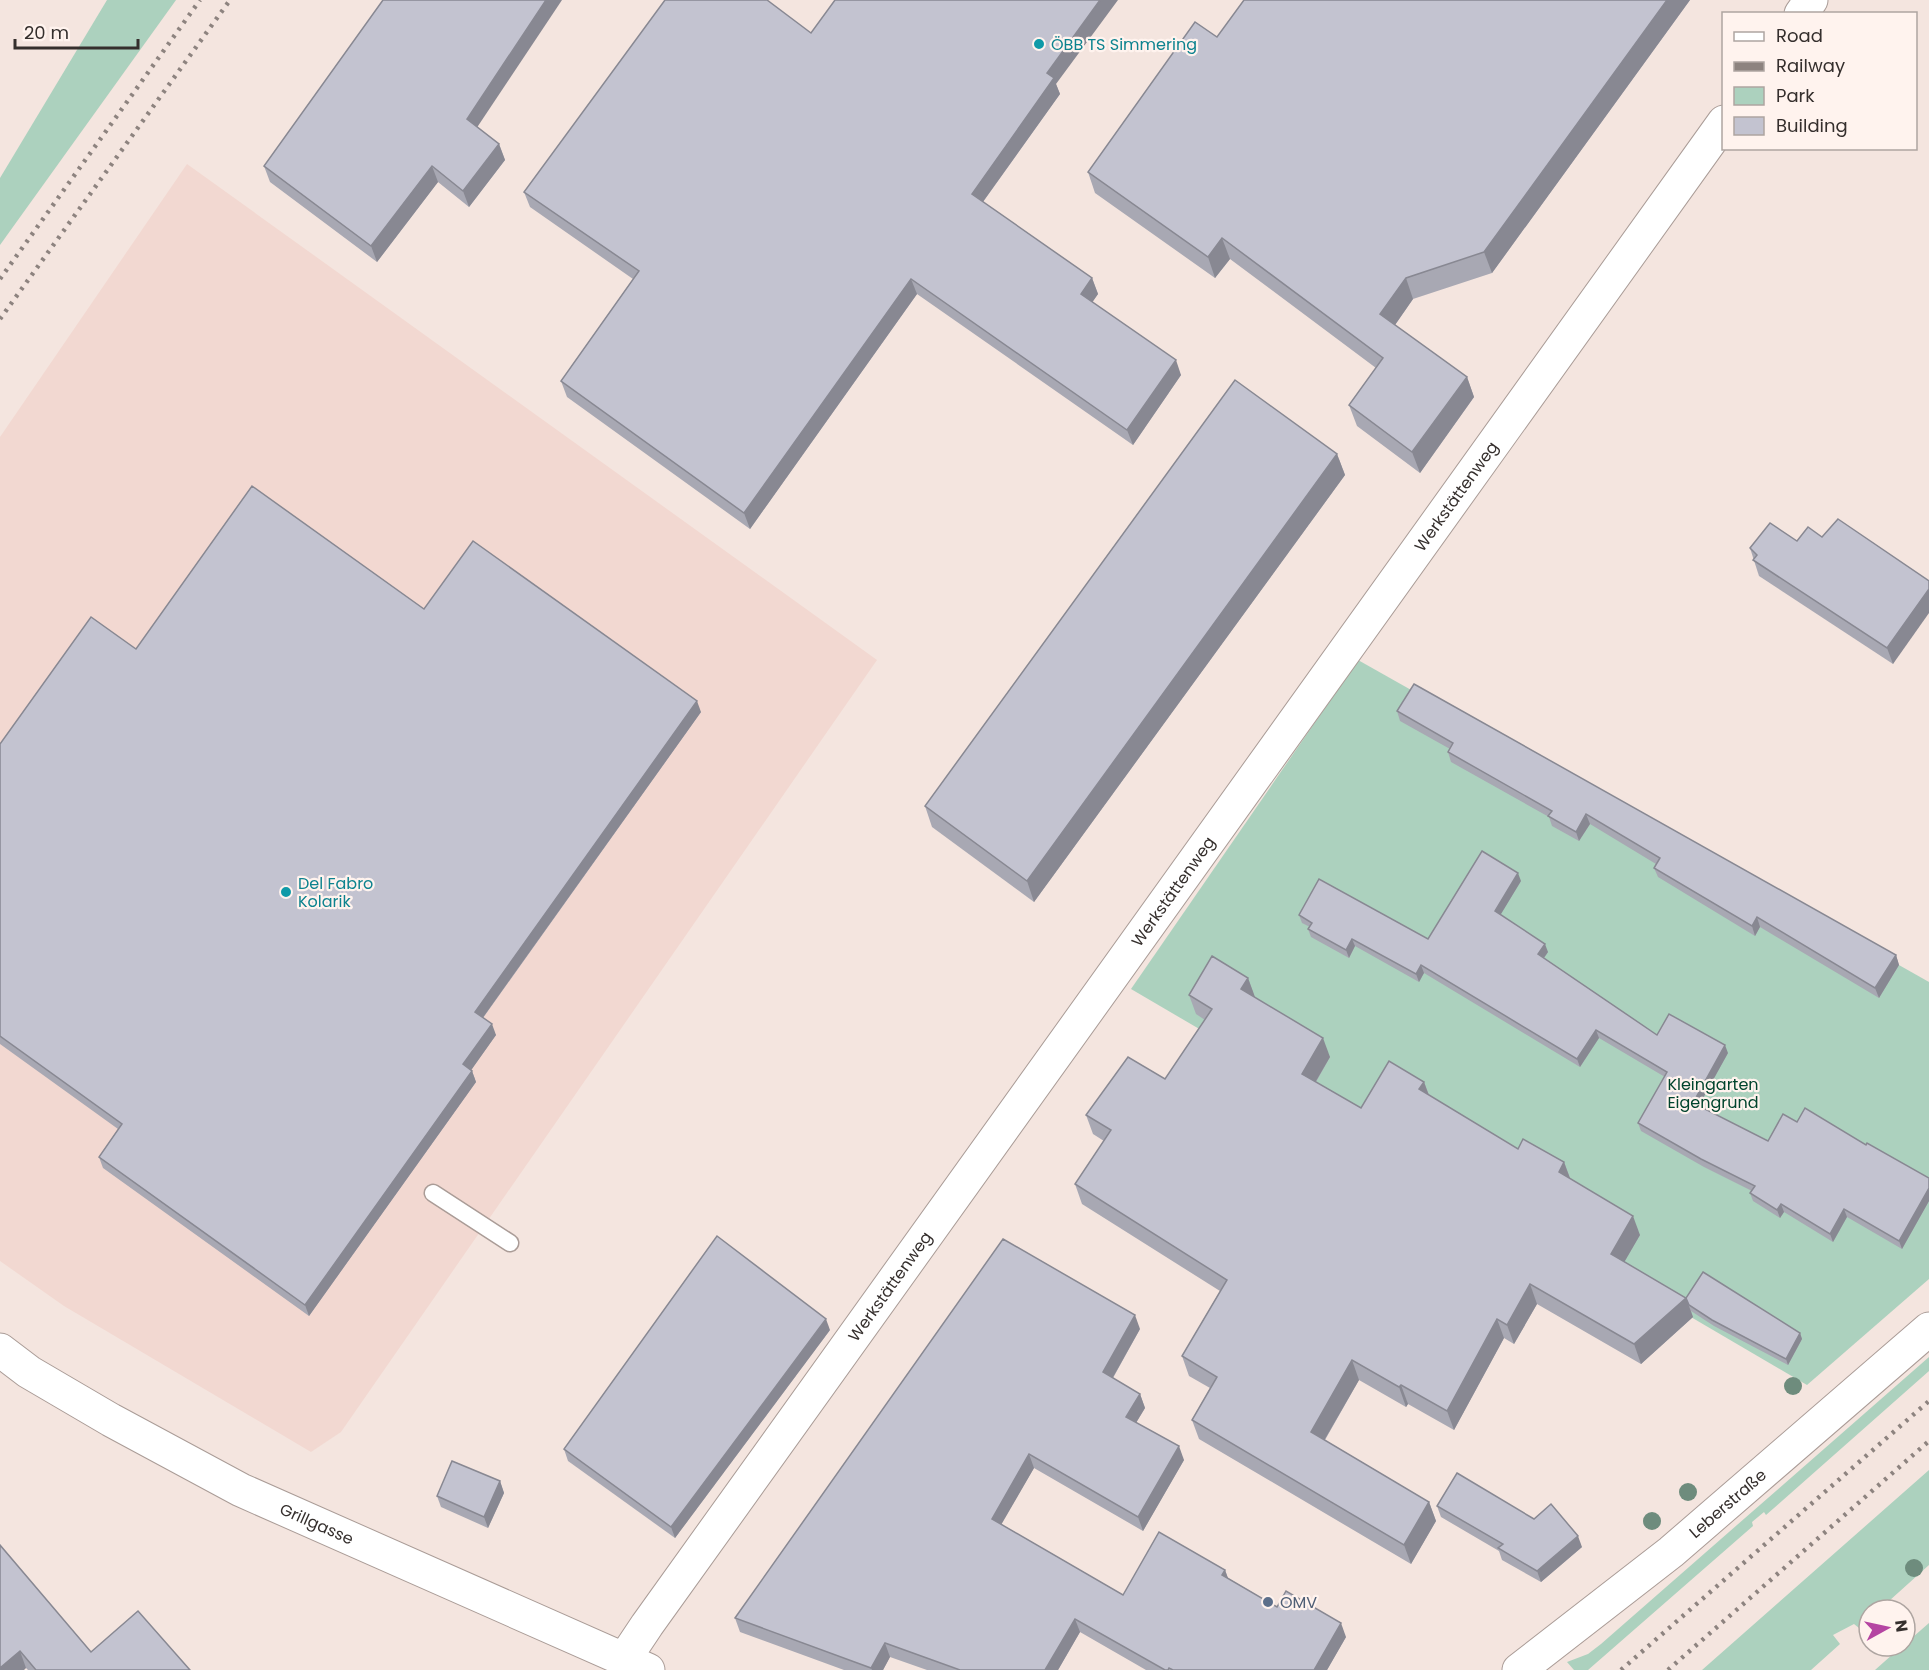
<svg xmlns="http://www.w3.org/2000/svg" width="1929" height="1670" font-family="Poppins,sans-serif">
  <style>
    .commercial { fill: #f2d8d1 }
    .green { fill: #acd1be }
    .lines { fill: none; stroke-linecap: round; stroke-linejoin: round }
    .lane-casing { stroke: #aa9c97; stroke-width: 19 }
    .street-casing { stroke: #aa9c97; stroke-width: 35 }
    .secondary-casing { stroke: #aa9c97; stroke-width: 35 }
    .lane { stroke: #fff; stroke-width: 16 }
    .street { stroke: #fff; stroke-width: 33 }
    .secondary { stroke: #fff; stroke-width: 33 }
    .rail { stroke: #8d837f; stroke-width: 4.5; stroke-dasharray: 3 6; stroke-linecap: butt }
    .tree { fill: #6e8c7d }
    .wall { fill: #a8a8b3 }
    .shaded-wall { fill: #888892 }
    .building { fill: #c3c3d0; stroke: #888892; stroke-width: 1.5 }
    .culture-dot { fill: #0f9aa8; stroke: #fff3ee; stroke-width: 2 }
    .service-dot { fill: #5c6f8a; stroke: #fff3ee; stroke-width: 2 }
    .labels { text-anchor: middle; stroke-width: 4.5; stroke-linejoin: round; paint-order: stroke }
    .culture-label { font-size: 16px; fill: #0d838f; stroke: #fff3ee; text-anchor: start }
    .street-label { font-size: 16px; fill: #352f2d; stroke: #fff3ee }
    .park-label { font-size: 16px; fill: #00442d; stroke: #fff3ee }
    .service-label { font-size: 16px; fill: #4e5e75; stroke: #fff3ee; text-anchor: start }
  </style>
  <rect width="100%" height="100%" fill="#f4e5df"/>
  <path class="commercial" d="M187,164l690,496 -536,772 -30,20 -247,-146 -64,-45v-824z"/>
  <g class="green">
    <path d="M107,0h69l-176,245v-67z"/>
    <path d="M1358,660l571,322v297l-122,106 -676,-396z"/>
    <path d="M1929,1357v14l-163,144 -2,-3 -12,10 1,4 -165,144h-14l-7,-8 21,-8 13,-10z"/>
    <path d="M1929,1470v95l-50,45h-10v9l-10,9 -5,-4 -21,11 7,9 -29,26h-109z"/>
    <path d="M1929,1623v47h-54l27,-24h3v-2z"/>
  </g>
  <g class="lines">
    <g class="lane-casing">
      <path id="lane" d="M433,1193l77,50"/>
    </g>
    <g class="street-casing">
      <g id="street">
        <path d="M1801,14l10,-14"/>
        <path id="s1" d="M623,1661l24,-36 1077,-1503"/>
      </g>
    </g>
    <g class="secondary-casing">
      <g id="secondary">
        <path id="s2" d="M0,1350l29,22 82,48 130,70 407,180"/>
        <path id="s3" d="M1519,1670l152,-118 258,-223"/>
      </g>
    </g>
    <use href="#lane" class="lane"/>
    <use href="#street" class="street"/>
    <use href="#secondary" class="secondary"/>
    <g class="rail">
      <path d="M0,279l200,-279"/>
      <path d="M0,319l230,-319"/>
      <path d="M1621,1670l308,-269"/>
      <path d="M1668,1670l261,-229"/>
    </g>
  </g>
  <g class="tree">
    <circle cx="1793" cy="1386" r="9"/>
    <circle cx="1688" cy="1492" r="9"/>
    <circle cx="1652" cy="1521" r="9"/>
    <circle cx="1914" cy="1568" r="9"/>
  </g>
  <g class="wall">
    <path d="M1690,0l-198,273 -79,26 -18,26 72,52 7,20 -54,76 -63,-47 -8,-21 27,-37 -146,-109 -15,19 -120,-85 -7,-21 129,-135z"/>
    <path d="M811,33l245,51 4,10 -77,108 109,76 6,16 -6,8 89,73 -48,70 -216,-151 -167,235 -183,-132 -6,-16 72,-102 -103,-72 -6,-15z"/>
    <path d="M477,127l22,17 6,16 -36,47 -31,-25 -61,80 -107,-80 -6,-16z"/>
    <path d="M1337,454l8,21 -311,427 -102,-75 -7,-21z"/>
    <path d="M1822,537l107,44 -36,83 -134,-88 -9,-28z"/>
    <path d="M424,609l277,103 -218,306 13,17 -25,35 1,1 4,11 -167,234 -206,-148 -4,-11 19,-28 -118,-85v-300l136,-95z"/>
    <path d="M1397,711l499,244 3,10 -20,33 -119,-71 -5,9 -97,-59 -4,-9 2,-4 -66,-40 -11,17 -27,-15 -3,-9 -98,-55 -3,-10 2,-3 -50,-28z"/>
    <path d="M1521,881l-21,34 48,37 -4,6 113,77 71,18 -30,53 70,35 29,-19 69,23 63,33v23l-27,48 -55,-32 -14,25 -49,-30 -4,6 -27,-17 -3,-8 2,-2 -48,-24 -63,-36 -3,-8 27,-46 -66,-39 -19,29 -156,-94 -5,9 -64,-36 -6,12 -38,-21 -3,-8 2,-2 -8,-4 -3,-8 129,24z"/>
    <path d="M1248,978l7,20 75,59 -14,25 45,26 63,-26 5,13 89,54 46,13 6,16 70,57 -16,27 62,36 114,35 2,6 -14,26 -74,-39 -23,-15 2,6 -52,47 -104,-60 -23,40 -10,-6 -50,92 -46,-26 -2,3 -47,-27 -34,60 104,62 7,19 -25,43 -212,-125 -7,-19 18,-32 -21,-12 -7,-20 38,-65 -138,-87 -7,-20 29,-43 -11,-7 -7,-19 79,-36 40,-59 -9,-6 -7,-19z"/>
    <path d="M1140,1329l-27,49 27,16 5,14 -9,15 48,37 -41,71 -109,-63 -33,56 122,71 102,-25 3,8 49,29 69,30 -19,33h-181l-66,-38 -22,38h-131l-37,-13 -7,13h-39l-104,-38 -5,-14z"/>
    <path d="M830,1330l-155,208 -107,-77 -4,-12z"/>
    <path d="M500,1481l4,12 -16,35 -47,-21 -4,-11z"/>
    <path d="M1437,1506l145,41 -41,35 -39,-22 -3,-9 -58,-34z"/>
    <path d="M0,1545l91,107 99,18h-162l-2,-2 -26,2z"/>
  </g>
  <g class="shaded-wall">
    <path d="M546,0h16l-90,135 -5,-16z"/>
    <path d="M1100,0h18l-62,84 4,10 -83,116 -5,-16 75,-121z"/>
    <path d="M1667,0h23l-198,273 -8,-21z"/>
    <path d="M499,144l6,16 -36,47 -6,-16z"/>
    <path d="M432,166l6,16 -61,80 -6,-16z"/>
    <path d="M1222,238l8,21 -15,19 -7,-21z"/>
    <path d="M1092,278l6,16 -11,16 -6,-16z"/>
    <path d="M1406,278l7,21 -25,36 -8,-21z"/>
    <path d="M911,279l6,15 -167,235 -6,-16z"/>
    <path d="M1176,360l5,15 -48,70 -6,-15z"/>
    <path d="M1467,377l7,20 -54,76 -8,-21z"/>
    <path d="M1337,454l8,21 -311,427 -7,-21z"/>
    <path d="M1929,589v24l-36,51 -6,-16z"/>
    <path d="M697,701l4,11 -222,311 -4,-11z"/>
    <path d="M1586,814l4,10 -11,17 -3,-9z"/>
    <path d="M1518,873l3,8 -23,38 -3,-8z"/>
    <path d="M1757,917l3,10 -5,9 -3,-10z"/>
    <path d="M1352,939l3,7 -6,12 -3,-8z"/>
    <path d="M1545,944l3,8 -7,10 -3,-8z"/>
    <path d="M1896,955l3,10 -20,33 -4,-10z"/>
    <path d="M1421,965l3,8 -5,9 -3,-8z"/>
    <path d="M1248,978l7,19 -7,12 -7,-20z"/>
    <path d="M492,1024l4,11 -29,41 -4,-12z"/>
    <path d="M1596,1030l3,8 -19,29 -3,-8z"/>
    <path d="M1323,1038l7,19 -21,36 -7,-19z"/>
    <path d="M1725,1045l3,8 -32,58 -3,-8z"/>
    <path d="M472,1071l4,11 -167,234 -4,-11z"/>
    <path d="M1424,1082l7,19 -12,-12z"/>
    <path d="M1564,1162l7,19 -12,-9z"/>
    <path d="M1929,1188v13l-27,48 -3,-8z"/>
    <path d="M1781,1204l3,8 -4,6 -3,-8z"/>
    <path d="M1844,1209l3,8 -14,25 -3,-8z"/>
    <path d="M1633,1216l7,19 -22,38 -7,-19z"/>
    <path d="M1530,1284l7,20 -23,40 -7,-19z"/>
    <path d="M1686,1298l7,19 -52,47 -7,-20z"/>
    <path d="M1135,1315l5,14 -32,57 -5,-14z"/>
    <path d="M826,1319l4,11 -155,208 -4,-11z"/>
    <path d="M1497,1319l7,19 -50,92 -7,-19z"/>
    <path d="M1800,1333l2,6 -14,26 -2,-6z"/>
    <path d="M1352,1360l7,20 -41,71 -7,-19z"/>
    <path d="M1401,1385l7,19 -2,3 -7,-20z"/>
    <path d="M1140,1394l5,14 -14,23 -5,-14z"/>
    <path d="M1179,1446l5,14 -41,71 -5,-14z"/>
    <path d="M1029,1454l5,14 -37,64 -5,-13z"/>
    <path d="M500,1481l4,12 -16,35 -4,-11z"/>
    <path d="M1429,1502l7,19 -25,43 -7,-19z"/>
    <path d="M1578,1536l4,11 -41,35 -4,-11z"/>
    <path d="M1225,1570l5,14 -8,-9z"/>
    <path d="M1075,1619l5,13 -22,38h-13z"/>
    <path d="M1341,1623l5,14 -19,33h-13z"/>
    <path d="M885,1643l5,14 -7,13h-11l-1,-2z"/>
    <path d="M20,1651l6,17 -2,2h-24v-2z"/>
  </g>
  <g class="building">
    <path d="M383,0h163l-79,119 32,25 -36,47 -31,-25 -61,80 -107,-80z"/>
    <path d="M665,0h102l44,33 24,-33h265l-53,73 7,5 -82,116 120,84 -11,16 95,66 -49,70 -216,-151 -167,234 -183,-132 78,-110 -115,-79z"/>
    <path d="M1244,0h423l-183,252 -78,26 -26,36 87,63 -55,75 -63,-47 34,-47 -161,-120 -14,19 -120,-85 107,-150 22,15z"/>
    <path d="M1235,380l102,74 -310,427 -102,-75z"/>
    <path d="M252,486l172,123 49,-68 224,160 -222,311 17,12 -29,40 9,7 -167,234 -206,-148 23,-33 -122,-88v-292l91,-127 45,32z"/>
    <path d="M1838,519l91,62v8l-42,59 -134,-88 4,-5 -7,-7 20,-25 27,18 11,-14 14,10z"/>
    <path d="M1414,684l482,271 -21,33 -118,-71 -5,9 -98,-58 6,-10 -74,-44 -10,18 -28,-16 4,-5 -104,-59 5,-9 -56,-32z"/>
    <path d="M1482,851l36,22 -23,38 50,33 -7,10 119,81 12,-21 56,31 -32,58 75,38 15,-27 14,8 8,-14 61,37 1,-2 62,35v10l-30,53 -55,-32 -14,25 -49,-30 -4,6 -27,-17 5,-7 -54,-27 -63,-36 29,-51 -71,-42 -19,29 -156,-94 -5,9 -64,-35 -6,11 -38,-21 4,-6 -13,-8 20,-36 109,60z"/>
    <path d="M1212,956l36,22 -7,11 82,49 -21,36 59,34 28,-47 35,21 -5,7 99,60 5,-10 41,23 -5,10 74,44 -22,38 75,44 -52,46 -104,-60 -23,41 -10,-6 -50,92 -46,-26 -2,2 -47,-27 -41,72 118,70 -25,43 -212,-125 25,-43 -35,-21 45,-76 -152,-96 36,-54 -25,-15 42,-58 37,22 47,-70 -23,-14z"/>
    <path d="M717,1236l109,83 -155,208 -107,-78z"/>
    <path d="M1003,1239l132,76 -32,57 37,22 -14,23 53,29 -41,71 -109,-63 -37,65 131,76 36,-63 66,38 -3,5 55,32 9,-16 55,32 -27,47h-141l-4,-2 -1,2h-3l-90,-51 -30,51h-85l-75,-27 -14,25 -136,-50z"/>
    <path d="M1703,1272l97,61 -14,26 -74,-39 -23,-15 -3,-7z"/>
    <path d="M452,1461l48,20 -16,36 -47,-21z"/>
    <path d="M1457,1473l77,46 17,-15 27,32 -41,35 -39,-23 5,-4 -66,-38z"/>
    <path d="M0,1545l91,107 47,-41 52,59h-154l-16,-19 -20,17z"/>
  </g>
  <g class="culture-dot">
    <circle cx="1039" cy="44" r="6"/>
    <circle cx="286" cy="892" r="6"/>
  </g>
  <circle class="service-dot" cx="1268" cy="1602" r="6"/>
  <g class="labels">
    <g class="culture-label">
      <text x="1051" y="50">ÖBB TS Simmering</text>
      <text x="298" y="889">Del Fabro<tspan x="298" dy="18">Kolarik</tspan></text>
    </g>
    <g class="street-label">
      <text dy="6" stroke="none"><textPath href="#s1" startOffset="1432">Werkstättenweg</textPath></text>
      <text dy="6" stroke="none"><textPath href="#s1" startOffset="946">Werkstättenweg</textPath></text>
      <text dy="6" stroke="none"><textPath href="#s1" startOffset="460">Werkstättenweg</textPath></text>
      <text dy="6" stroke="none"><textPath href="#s3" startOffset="267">Leberstraße</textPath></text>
      <text dy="6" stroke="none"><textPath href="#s2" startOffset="362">Grillgasse</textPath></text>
    </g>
    <g class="park-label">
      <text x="1713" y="1090">Kleingarten<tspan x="1713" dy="18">Eigengrund</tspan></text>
    </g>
    <g class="service-label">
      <text x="1280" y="1608">OMV</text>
    </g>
  </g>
  <rect x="1722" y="12" width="195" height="138" fill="#fff3ee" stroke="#aea5a1" stroke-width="1.5"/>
  <rect x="1734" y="32" width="30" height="9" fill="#ffffff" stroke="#aea5a1" stroke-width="1.5"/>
  <text x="1776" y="42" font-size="18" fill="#352f2d">Road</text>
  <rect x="1734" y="62" width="30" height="9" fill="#8d837f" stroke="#aea5a1" stroke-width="1.5"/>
  <text x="1776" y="72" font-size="18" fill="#352f2d">Railway</text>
  <rect x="1734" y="87" width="30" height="18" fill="#acd1be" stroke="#aea5a1" stroke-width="1.5"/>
  <text x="1776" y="102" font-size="18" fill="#352f2d">Park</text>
  <rect x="1734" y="117" width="30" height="18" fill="#c3c3d0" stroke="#aea5a1" stroke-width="1.5"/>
  <text x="1776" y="132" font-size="18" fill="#352f2d">Building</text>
  <g transform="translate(1887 1628) rotate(82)"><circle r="28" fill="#fff3ee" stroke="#aea5a1" stroke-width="1.5"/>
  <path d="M0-4.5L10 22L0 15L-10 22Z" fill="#b545a2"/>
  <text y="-9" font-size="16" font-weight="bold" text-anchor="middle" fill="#352f2d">N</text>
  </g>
  <path d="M15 39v9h123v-9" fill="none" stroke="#352f2d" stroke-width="3"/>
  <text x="24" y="39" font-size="18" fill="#352f2d" stroke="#fff3ee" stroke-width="4.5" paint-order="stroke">20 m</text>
</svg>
